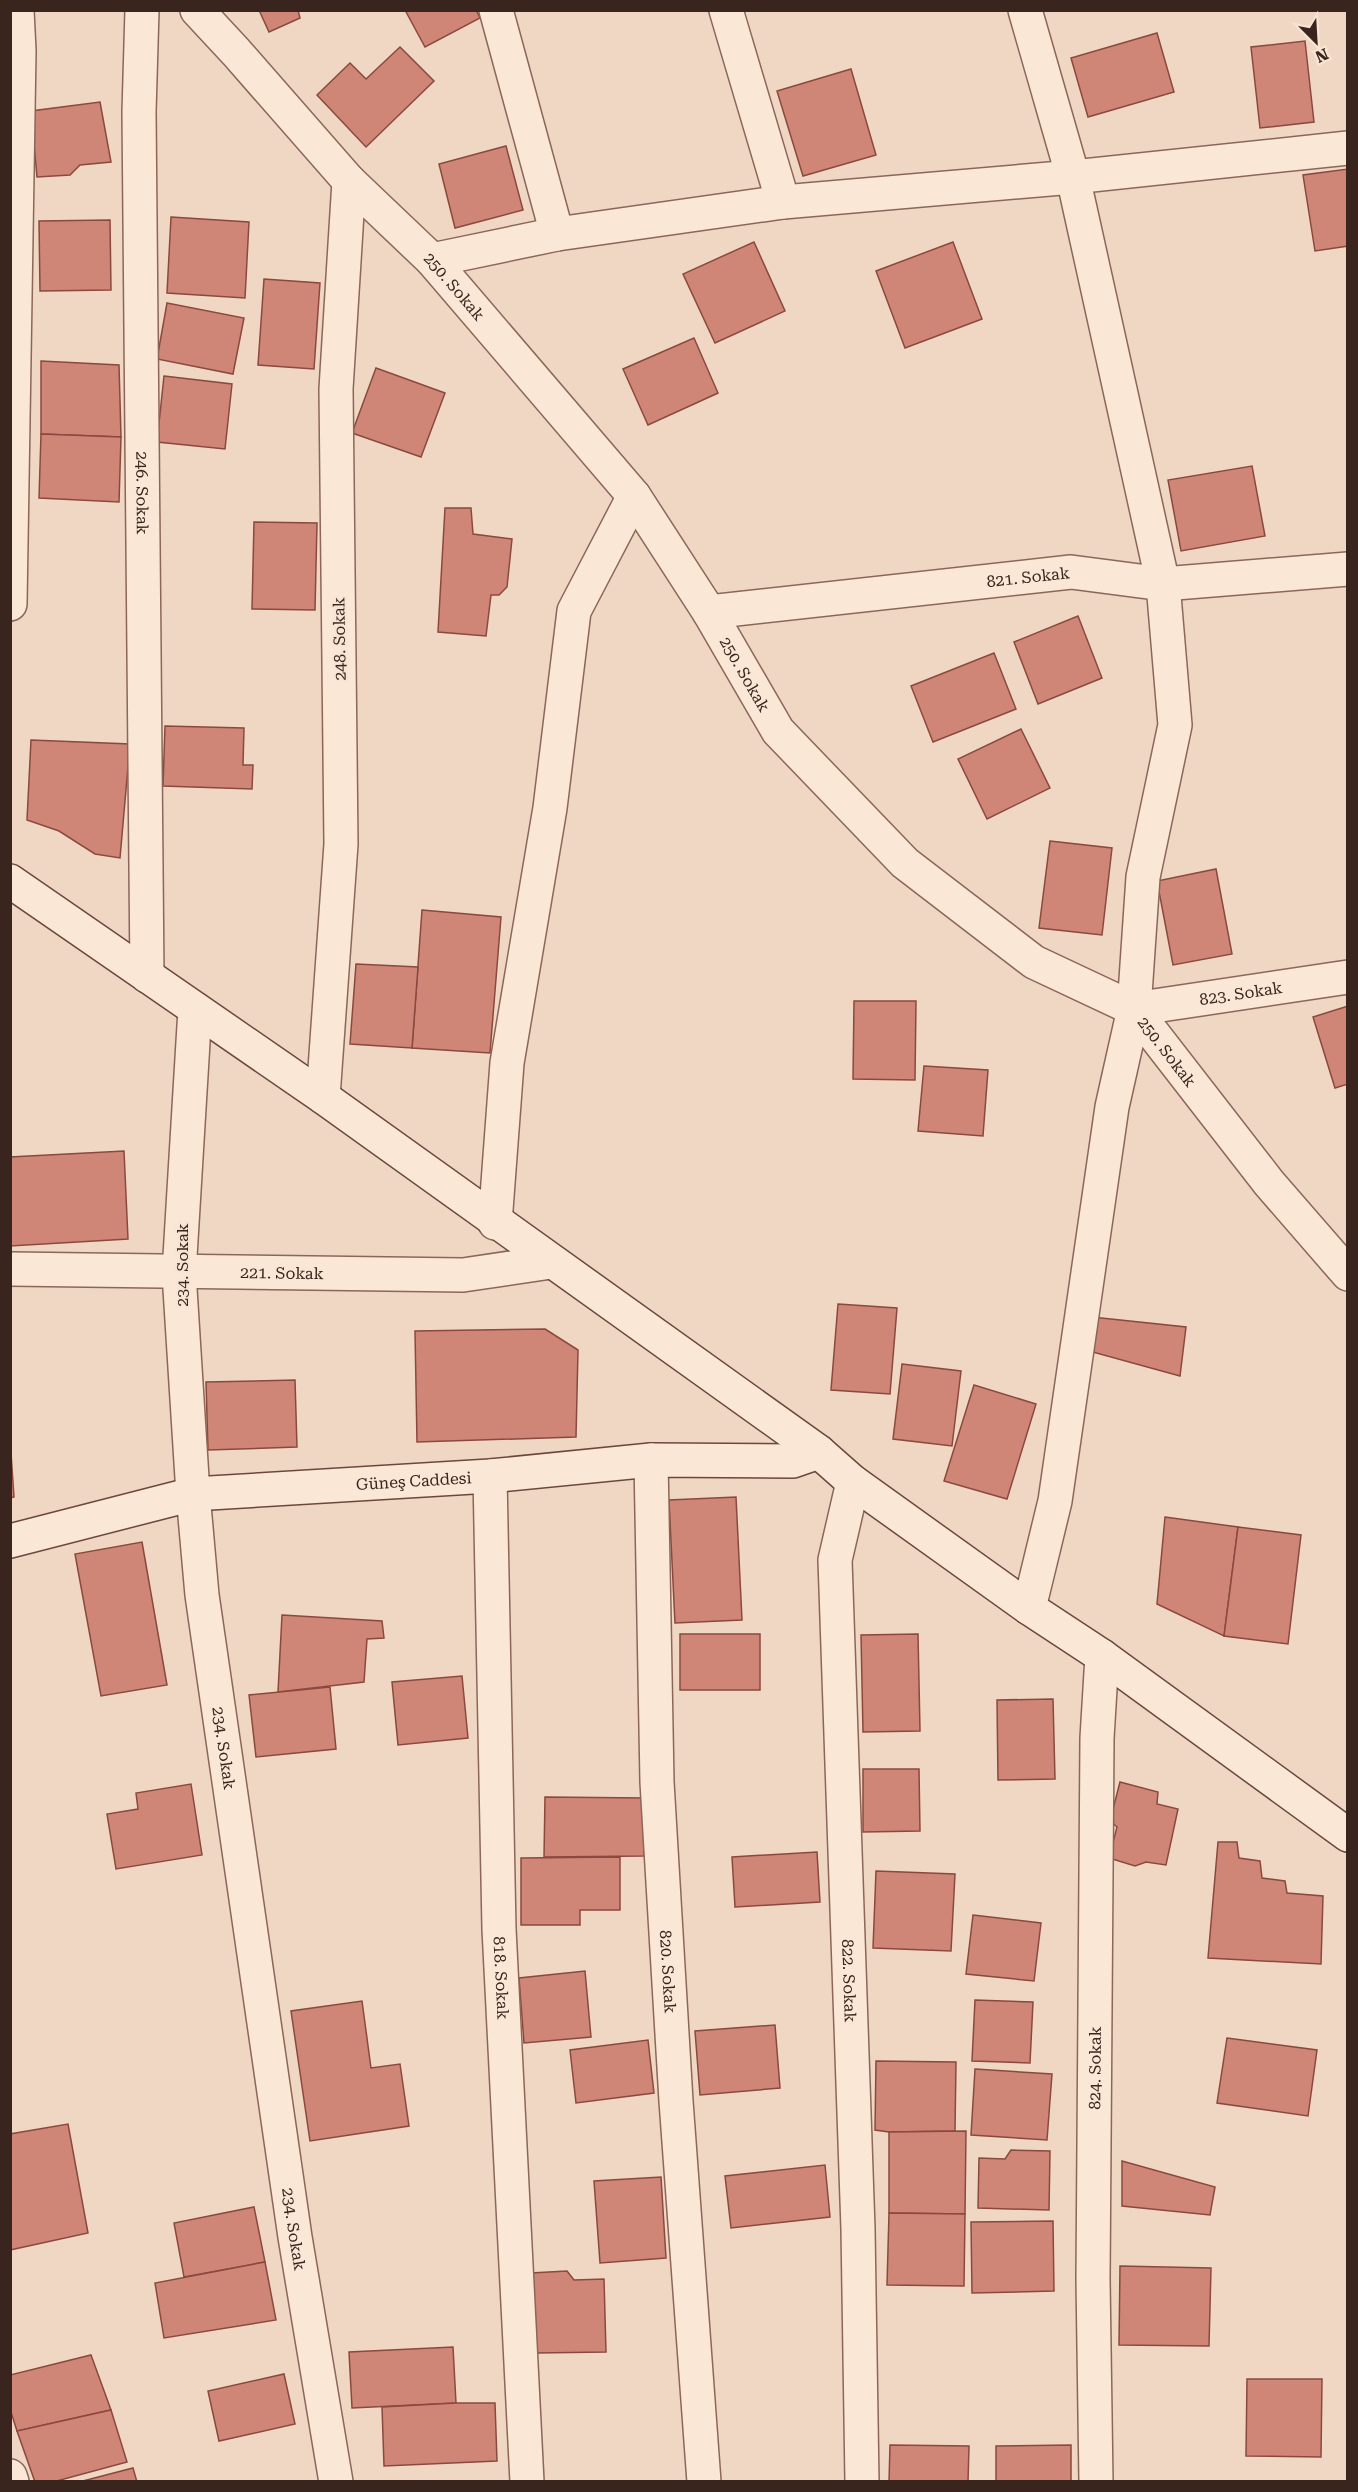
<svg xmlns="http://www.w3.org/2000/svg" width="1358" height="2492" font-family="'Roboto Serif',serif">
  <style>
    .building { fill: #cf8677; stroke: #8b493e; stroke-width: 1.5 }
    .lines { fill: none; stroke-linecap: round; stroke-linejoin: round }
    .street-casing { stroke: #8b6759; stroke-width: 36 }
    .secondary-casing { stroke: #6c483c; stroke-width: 36 }
    .street { stroke: #fae7d6; stroke-width: 33 }
    .secondary { stroke: #fae7d6; stroke-width: 33 }
    .labels { text-anchor: middle; stroke-width: 4.5; stroke-linejoin: round; paint-order: stroke }
    .street-label { font-size: 16px; fill: #3a241e; stroke: #f7e4d3 }
  </style>
  <rect width="100%" height="100%" fill="#f0d7c3"/>
  <g class="building">
    <path d="M259,10h39l2,8 -31,14z"/>
    <path d="M405,10h71l4,8 -55,29z"/>
    <path d="M1157,33l17,59 -86,25 -17,-59z"/>
    <path d="M1305,41l9,81 -54,6 -9,-81z"/>
    <path d="M400,47l34,34 -68,66 -49,-52 33,-32 16,16z"/>
    <path d="M851,69l25,86 -73,21 -26,-85z"/>
    <path d="M100,102l11,60 -31,3 -10,10 -33,2 -6,-66z"/>
    <path d="M506,146l17,64 -68,18 -16,-64z"/>
    <path d="M1348,169v77l-33,5 -12,-76z"/>
    <path d="M171,217l78,5 -4,76 -78,-5z"/>
    <path d="M110,220l1,70 -71,1 -1,-70z"/>
    <path d="M754,242l31,69 -70,32 -32,-69z"/>
    <path d="M953,242l29,77 -77,29 -29,-77z"/>
    <path d="M264,279l56,4 -6,86 -56,-4z"/>
    <path d="M167,303l77,15 -11,56 -76,-15z"/>
    <path d="M694,338l24,55 -70,32 -25,-56z"/>
    <path d="M41,361l78,4 2,72 -80,-3z"/>
    <path d="M376,368l69,25 -24,64 -69,-24z"/>
    <path d="M164,376l68,8 -7,65 -68,-7z"/>
    <path d="M41,434l80,3 -2,65 -80,-4z"/>
    <path d="M1252,466l13,70 -84,15 -13,-71z"/>
    <path d="M445,508h26l2,26 39,5 -5,48 -8,8h-8l-5,41 -48,-4z"/>
    <path d="M254,522l63,1 -2,87 -63,-1z"/>
    <path d="M1078,616l24,62 -64,26 -24,-62z"/>
    <path d="M994,653l22,56 -83,33 -22,-56z"/>
    <path d="M165,726l79,2 -1,37h10l-1,24 -89,-3z"/>
    <path d="M1021,729l29,59 -63,31 -29,-60z"/>
    <path d="M31,740l99,4 -10,114 -25,-4 -36,-23 -32,-11z"/>
    <path d="M1050,841l62,7 -10,87 -63,-7z"/>
    <path d="M1216,869l16,85 -59,11 -16,-84z"/>
    <path d="M422,910l79,7 -11,136 -78,-5z"/>
    <path d="M356,964l62,3 -6,81 -62,-4z"/>
    <path d="M854,1001h62l-1,79 -62,-1z"/>
    <path d="M1348,1006v78l-13,4 -22,-71z"/>
    <path d="M924,1066l64,4 -5,66 -65,-5z"/>
    <path d="M124,1151l4,88 -118,7v-89z"/>
    <path d="M838,1304l59,4 -7,86 -59,-4z"/>
    <path d="M1092,1317l94,10 -6,49 -91,-25z"/>
    <path d="M545,1329l33,21 -2,87 -159,5 -2,-111z"/>
    <path d="M902,1364l59,7 -9,75 -59,-7z"/>
    <path d="M295,1380l2,67 -89,3 -2,-68z"/>
    <path d="M974,1385l62,19 -29,95 -63,-18z"/>
    <path d="M10,1438l4,59 -4,1z"/>
    <path d="M736,1497l6,123 -67,3 -6,-123z"/>
    <path d="M1165,1517l73,10 -14,109 -67,-32z"/>
    <path d="M1238,1527l63,8 -13,109 -64,-8z"/>
    <path d="M142,1542l25,143 -66,11 -26,-142z"/>
    <path d="M282,1615l100,6 2,17 -17,1 -3,43 -86,10z"/>
    <rect x="680" y="1634" width="80" height="56"/>
    <path d="M918,1634l2,97 -57,1 -2,-97z"/>
    <path d="M462,1676l6,62 -70,7 -6,-63z"/>
    <path d="M330,1687l6,62 -80,8 -7,-62z"/>
    <path d="M1053,1699l2,80 -57,1 -1,-80z"/>
    <path d="M863,1769h56l1,62 -57,1z"/>
    <path d="M1120,1782l38,10 -1,12 21,5 -12,56 -20,-3 -11,4 -26,-8 8,-31 -7,-6z"/>
    <path d="M191,1784l11,71 -86,14 -9,-55 31,-5 -2,-16z"/>
    <path d="M545,1797l100,1 -1,58 -100,1z"/>
    <path d="M1218,1842h19l2,16 21,3 2,17 23,3 2,12 36,3 -2,68 -113,-6z"/>
    <path d="M817,1852l3,50 -85,5 -3,-50z"/>
    <path d="M620,1857v53h-40v15h-59v-67z"/>
    <path d="M876,1871l79,3 -4,77 -78,-3z"/>
    <path d="M973,1915l68,8 -7,58 -68,-7z"/>
    <path d="M585,1971l6,66 -67,6 -5,-65z"/>
    <path d="M975,2000l58,2 -3,61 -58,-2z"/>
    <path d="M362,2001l9,67 29,-4 9,62 -99,15 -19,-130z"/>
    <path d="M775,2025l5,63 -80,7 -5,-64z"/>
    <path d="M1227,2038l90,12 -9,66 -91,-13z"/>
    <path d="M648,2040l6,53 -78,10 -6,-53z"/>
    <path d="M876,2061l80,1 -1,69 -66,1 -14,-2z"/>
    <path d="M975,2069l77,5 -5,66 -76,-5z"/>
    <path d="M68,2124l20,109 -78,17v-116z"/>
    <path d="M966,2131l-1,83 -76,-1v-81z"/>
    <path d="M1011,2150l39,1 -1,59 -71,-2 1,-50 26,1z"/>
    <path d="M1122,2161l93,26 -5,28 -88,-9z"/>
    <path d="M825,2165l5,52 -99,11 -6,-52z"/>
    <path d="M661,2177l5,81 -66,5 -6,-82z"/>
    <path d="M254,2207l11,55 -81,15 -10,-54z"/>
    <path d="M889,2213l76,1 -1,72 -77,-1z"/>
    <path d="M1053,2221l1,70 -82,2 -1,-71z"/>
    <path d="M265,2262l11,58 -112,18 -9,-55z"/>
    <path d="M1120,2266l91,2 -2,78 -90,-1z"/>
    <path d="M567,2271l7,9 30,-1 2,73 -70,1 -5,-80z"/>
    <path d="M453,2347l3,56 -104,5 -3,-56z"/>
    <path d="M91,2355l20,55 -94,21 -7,-22v-34z"/>
    <path d="M284,2374l11,50 -76,17 -11,-50z"/>
    <path d="M1247,2379h75l-1,78 -75,-1z"/>
    <path d="M456,2403h39l2,58 -113,5 -2,-59z"/>
    <path d="M111,2410l16,52 -74,20h-18l-18,-51z"/>
    <path d="M890,2445l79,1 -1,36h-79z"/>
    <path d="M1071,2445v37h-75v-36z"/>
    <path d="M133,2468l4,14h-58z"/>
  </g>
  <g class="lines">
    <g class="street-casing">
      <g id="street">
        <path id="s1" d="M142,10l-3,102 8,864"/>
        <path id="s2" d="M197,10l39,42 113,129 83,79 202,236 75,116 69,119 127,132 129,99 100,47 135,174 79,91"/>
        <path d="M496,10l61,224"/>
        <path d="M726,10l57,192"/>
        <path d="M1025,10l48,167 90,407 12,141 -32,152 -9,132 -22,98 -57,394 -26,107"/>
        <path d="M432,260l125,-26 226,-32 290,-25 275,-29"/>
        <path d="M10,604l9,-553 -2,-41"/>
        <path id="s3" d="M709,612l362,-40 92,12 185,-15"/>
        <path id="s4" d="M195,1009l-16,264 14,221 9,101 93,642 41,245"/>
        <path id="s5" d="M1134,1009l214,-32"/>
        <path d="M323,1097l18,-253 -5,-455 13,-208"/>
        <path d="M495,1223l12,-160 43,-255 24,-197 60,-115"/>
        <path id="s6" d="M10,1269l453,6 88,-13"/>
        <path id="s7" d="M651,1460l6,322 19,319 28,381"/>
        <path id="s8" d="M490,1476l9,453 28,553"/>
        <path id="s9" d="M853,1482l-18,78 23,669 4,253"/>
        <path d="M10,2476l2,6"/>
        <path id="s10" d="M1096,2482l-3,-203 4,-541 5,-82"/>
      </g>
    </g>
    <g class="secondary-casing">
      <g id="secondary">
        <path d="M10,881l313,216 496,355 34,30 176,126 73,48 246,179"/>
        <path id="s11" d="M10,1541l183,-47 297,-18 161,-16 142,1 26,-9"/>
      </g>
    </g>
    <use href="#street" class="street"/>
    <use href="#secondary" class="secondary"/>
  </g>
  <g class="labels">
    <g class="street-label">
      <text dy="6" stroke="none"><textPath href="#s2" startOffset="378">250. Sokak</textPath></text>
      <text dy="6" stroke="none"><textPath href="#s1" startOffset="483">246. Sokak</textPath></text>
      <text dy="6" stroke="none"><textPath href="#s3" startOffset="321">821. Sokak</textPath></text>
      <text transform="translate(339 639) rotate(-91)" y="6">248. Sokak</text>
      <text dy="6" stroke="none"><textPath href="#s2" startOffset="864">250. Sokak</textPath></text>
      <text dy="6" stroke="none"><textPath href="#s5" startOffset="108">823. Sokak</textPath></text>
      <text dy="6" stroke="none"><textPath href="#s2" startOffset="1440">250. Sokak</textPath></text>
      <text transform="translate(182 1265) rotate(-90)" y="6">234. Sokak</text>
      <text dy="6" stroke="none"><textPath href="#s6" startOffset="272">221. Sokak</textPath></text>
      <text dy="6" stroke="none"><textPath href="#s11" startOffset="410">Güneş Caddesi</textPath></text>
      <text dy="6" stroke="none"><textPath href="#s4" startOffset="742">234. Sokak</textPath></text>
      <text dy="6" stroke="none"><textPath href="#s7" startOffset="512">820. Sokak</textPath></text>
      <text dy="6" stroke="none"><textPath href="#s8" startOffset="502">818. Sokak</textPath></text>
      <text dy="6" stroke="none"><textPath href="#s9" startOffset="501">822. Sokak</textPath></text>
      <text dy="6" stroke="none"><textPath href="#s10" startOffset="414">824. Sokak</textPath></text>
      <text dy="6" stroke="none"><textPath href="#s4" startOffset="1228">234. Sokak</textPath></text>
    </g>
  </g>
  <rect width="1358" height="2492" fill="none" stroke="#3a241e" stroke-width="24"/>
  <g transform="translate(1316 42) rotate(156)" stroke="#f7e4d3" stroke-width="4.5" paint-order="stroke">
  <path d="M0-4.5L10 22L0 15L-10 22Z" fill="#3a241e"/>
  <text y="-9" font-size="16" font-weight="bold" text-anchor="middle" fill="#3a241e">N</text>
  </g>
</svg>
